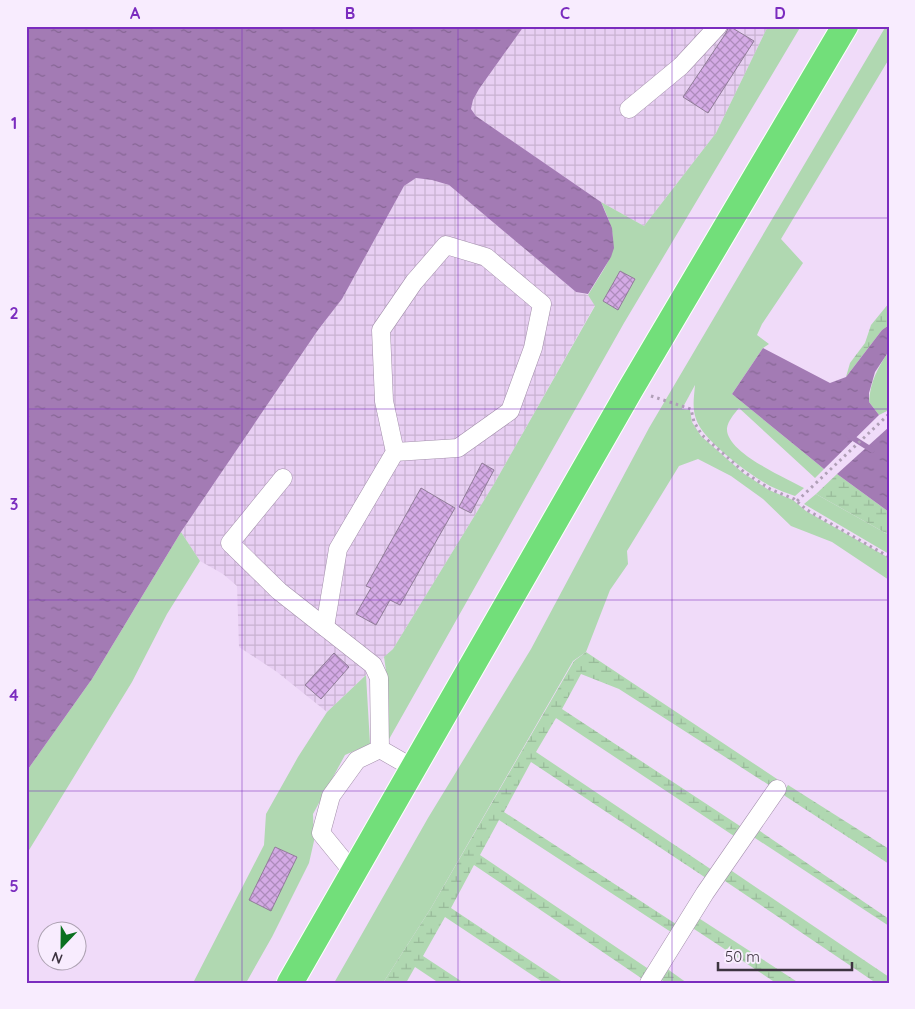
<svg xmlns="http://www.w3.org/2000/svg" width="915" height="1009" font-family="Quicksand,sans-serif">
  <style>
    .industrial { fill: url(#industrial-grid) }
    .grass { fill: #b0d8b1; fill-rule: evenodd }
    .wetland { fill: url(#wetland-marsh) }
    .water { fill: url(#water-ripples) }
    .lines { fill: none; stroke-linecap: round; stroke-linejoin: round }
    .stream { stroke: #a37bb4; stroke-width: 5.5 }
    .building { fill: url(#building-cross-hatch); stroke: #907c98 }
    .minor-casing { stroke: #a38fab; stroke-width: 19 }
    .highway-casing { stroke: #fff; stroke-width: 28 }
    .path { stroke: #b09fb7; stroke-width: 3; stroke-dasharray: 2.5 4; stroke-linecap: butt }
    .minor { stroke: #fff; stroke-width: 18 }
    .highway { stroke: #72df7a; stroke-width: 26 }
    .grid { fill: none; stroke: #7b2cbf; stroke-width: 1; stroke-opacity: 0.55 }
    .neatline { fill: none; stroke: #7b2cbf; stroke-width: 2 }
    .grid-label { font-size: 16px; text-anchor: middle; font-weight: bold; fill: #7b2cbf }
  </style>
  <defs>
    <pattern id="industrial-grid" width="8" height="8" patternUnits="userSpaceOnUse" patternTransform="scale(1.25)"><rect width="8" height="8" fill="#e8cff3"/><path d="M0 4h8M4 0v8" fill="none" stroke="#c8b2d1"/></pattern>
    <pattern id="wetland-marsh" width="20" height="14" patternUnits="userSpaceOnUse" patternTransform="scale(1.25)"><rect width="20" height="14" fill="#b0d8b1"/><path d="M1 5h8M5 5V1M11 12h8M15 12V8" fill="none" stroke="#98ba99"/></pattern>
    <pattern id="water-ripples" width="26" height="14" patternUnits="userSpaceOnUse" patternTransform="scale(1.25)"><rect width="26" height="14" fill="#a37bb4"/><path d="M2 4q2-2 4 0t4 0M15 11q2-2 4 0t4 0" fill="none" stroke="#866694"/></pattern>
    <pattern id="building-cross-hatch" width="8" height="8" patternUnits="userSpaceOnUse" patternTransform="scale(1.25)"><rect width="8" height="8" fill="#d4aae5"/><path d="M0 0l8 8M0 8l8-8" fill="none" stroke="#ad8bbb"/></pattern>
  </defs>
  <rect width="100%" height="100%" fill="#f0dbf9"/>
  <g class="industrial">
    <path d="M524,26h244l-52,107 -72,93 -43,-24 -125,-86 -5,-7 2,-9 6,-11z"/>
    <path d="M416,178l16,2 17,5 127,107 12,3 7,10 -101,179 -101,165 -66,63 -50,-40 -38,-25 -2,-61 -14,-12 -23,-13 -19,-29 137,-202 24,-31 62,-113z"/>
  </g>
  <g class="grass">
    <path d="M768,26h33l-177,297 -236,418 -3,-23 3,-33 -4,-28 9,-8 101,-165 101,-178 -7,-11c25,-41 35,-47 13,-93l43,24 72,-93zM620,271l15,8 -17,30 -15,-8z"/>
    <path d="M886,26h3v33l-108,180 22,24 -41,61 -5,11 12,9 -6,4 -31,46 92,75 -9,9 -76,-70c-5,6 -11,13 -12,20 -2,24 59,50 77,60l-9,8c-8,-3 -17,-6 -25,-10 -20,-11 -67,-45 -74,-67 -4,-11 -2,-22 -1,-34l-13,24 8,1 2,12 9,14 42,37 26,17 24,10 13,11 83,47v22l-57,-38 -41,-16 -28,-27 -32,-23 -33,-17 -19,7 -52,85 1,13 -18,26 -24,62 -13,9 -142,247 -48,75h-49l94,-165 103,-169 118,-221z"/>
    <path d="M889,351v59l-10,5 -10,-13c1,-20 9,-35 20,-51z"/>
    <path d="M816,494l73,41v19l-85,-50z"/>
    <path d="M181,532l19,29 -33,53 -35,68 -106,173v-83l66,-93z"/>
    <path d="M366,675l4,69 -25,11 -32,59 1,27 -5,22 -37,74 -26,46h-53l71,-138 2,-31 32,-57 29,-45zM275,847l22,10 -48,43z"/>
  </g>
  <g class="wetland">
    <path d="M889,303v22l-7,5 -36,47 4,-14 15,-20 6,-18z"/>
    <path d="M837,474l52,38v23l-73,-41z"/>
    <path d="M586,652l191,127 -5,8 -153,-98 -38,-15 -19,35 181,119 -6,10 -181,-120 -20,34 179,120 -6,8 -178,-118 -27,50 175,114 -5,8 -175,-114 -19,35 170,115 -6,10 -170,-115 -23,43 113,75h-20l-99,-66 -22,39 41,27h-25l-24,-16 -9,16h-23l48,-75 143,-247z"/>
    <path d="M788,785l101,64v15l-107,-70z"/>
    <path d="M757,829l132,90v7l-137,-90z"/>
    <path d="M729,869l160,108v6h-13l-154,-104z"/>
    <path d="M697,917l102,66h-23l-85,-56z"/>
    <path d="M666,968l21,15h-21l-7,-5z"/>
  </g>
  <g class="water">
    <path d="M26,26h498l-45,63 -6,11 -2,9 5,7 125,86 11,26 2,20 -3,9 -23,37 -12,-2 -127,-107 -17,-5 -16,-2 -12,8 -62,113 -24,31 -137,202 -89,147 -66,93z"/>
    <path d="M889,325v26l-14,21 -6,21v9l10,13 -55,54 -92,-75 31,-46 67,35 16,-6 36,-47z"/>
    <path d="M889,427v85l-52,-38z"/>
  </g>
  <g class="lines">
    <path class="stream" d="M848,435l24,15"/>
  </g>
  <g class="building">
    <path d="M729,26l25,15 -46,72 -25,-16 43,-64z"/>
    <path d="M620,271l15,8 -17,31 -15,-9z"/>
    <path d="M482,463l12,7 -23,43 -12,-6z"/>
    <path d="M421,488l34,20 -55,97 -10,-5 -14,25 -20,-11 15,-26 -5,-2z"/>
    <path d="M334,653l15,14 -28,32 -16,-14z"/>
    <path d="M275,847l22,10 -26,54 -22,-11z"/>
  </g>
  <g class="lines">
    <g class="minor-casing">
      <g id="minor">
        <path d="M629,109l52,-43 37,-40"/>
        <path d="M283,478l-53,65 49,48 94,74 6,13 1,71 33,19"/>
        <path d="M325,627l13,-78 57,-97 63,-4 52,-37 23,-63 9,-44 -56,-47 -40,-12 -32,37 -33,48 3,71 11,51"/>
        <path d="M352,871l-31,-38 10,-37 26,-36 23,-11"/>
        <path d="M649,983l56,-90 72,-104"/>
      </g>
    </g>
    <g class="highway-casing">
      <path id="highway" d="M290,983l340,-593 215,-364"/>
    </g>
    <g class="path">
      <path d="M651,396l40,13 3,13 8,13 42,37 26,17 24,10 13,11 82,47"/>
      <path d="M797,501l92,-87"/>
    </g>
    <use href="#minor" class="minor"/>
    <use href="#highway" class="highway"/>
  </g>
  <path class="grid" d="M242,26v957M458,26v957M672,26v957M26,218h863M26,409h863M26,600h863M26,791h863"/>
  <rect width="915" height="1009" fill="none" stroke="#f8ecfe" stroke-width="55"/>
  <g transform="translate(62 946) rotate(202)"><circle r="24" fill="#f8ecfe" stroke="#ada2b2"/>
  <path d="M0-4L9 19L0 12L-9 19Z" fill="#0a7020"/>
  <text y="-8" font-size="14" font-weight="bold" text-anchor="middle" fill="#3d3440">N</text>
  </g>
  <path d="M718 962v8h134v-8" fill="none" stroke="#3d3440" stroke-width="2.5"/>
  <text x="725" y="962" font-size="15" fill="#3d3440" stroke="#f8ecfe" stroke-width="4" paint-order="stroke">50 m</text>
  <rect x="28" y="28" width="860" height="954" class="neatline"/>
  <g class="grid-label">
    <text x="135" y="19">A</text>
    <text x="350" y="19">B</text>
    <text x="565" y="19">C</text>
    <text x="780" y="19">D</text>
    <text x="14" y="129">1</text>
    <text x="14" y="319">2</text>
    <text x="14" y="510">3</text>
    <text x="14" y="701">4</text>
    <text x="14" y="892">5</text>
  </g>
</svg>
